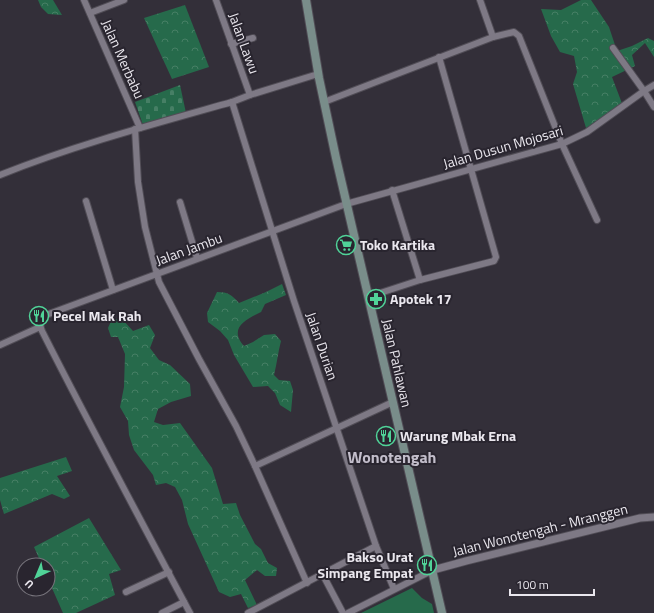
<svg xmlns="http://www.w3.org/2000/svg" width="654" height="613" font-family="'Titillium Web',sans-serif">
  <style>
    .green { fill: #266a4b }
    .forest { fill: url(#forest-crowns) }
    .cemetery { fill: url(#cemetery-stones) }
    .lines { fill: none; stroke-linecap: round; stroke-linejoin: round }
    .minor-casing { stroke: #514d56; stroke-width: 8 }
    .tertiary-casing { stroke: #514d56; stroke-width: 9 }
    .secondary-casing { stroke: #514d56; stroke-width: 10 }
    .minor { stroke: #7e7985; stroke-width: 6 }
    .tertiary { stroke: #7e7985; stroke-width: 7 }
    .secondary { stroke: #798d8a; stroke-width: 8 }
    .labels { text-anchor: middle; stroke-width: 4; stroke-linejoin: round; paint-order: stroke }
    .street-label { font-size: 14px; fill: #eae7ee; stroke: #29252f }
    .poi-label { font-size: 14px; font-weight: bold; fill: #eae7ee; stroke: #29252f; text-anchor: start }
    .quarter-label { font-size: 16px; font-weight: bold; fill: #c3becb; stroke: #29252f }
  </style>
  <defs>
    <pattern id="forest-crowns" width="20" height="18" patternUnits="userSpaceOnUse"><rect width="20" height="18" fill="#266a4b"/><path d="M2 6a3 3 0 1 1 6 0M12 15a3 3 0 1 1 6 0" fill="none" stroke="#467f65"/></pattern>
    <pattern id="cemetery-stones" width="16" height="16" patternUnits="userSpaceOnUse"><rect width="16" height="16" fill="#266a4b"/><path d="M2 7V4a2 2 0 0 1 4 0v3zM10 15v-3a2 2 0 0 1 4 0v3z" fill="#467f65"/></pattern>
  </defs>
  <rect width="100%" height="100%" fill="#332f39"/>
  <path class="green" d="M412,588l10,10 10,6 2,9h-73z"/>
  <g class="forest">
    <path d="M38,0h15l9,15 -14,-1 -7,-7z"/>
    <path d="M581,0h10l18,27 8,24 15,-5 16,-8 6,3v16l-9,-14 -13,12 3,11 -23,11 11,29 -37,22 -13,-44 4,-12 -3,-16 -14,-4 -9,-16 -10,-27 20,1z"/>
    <path d="M185,5l24,62 -37,12 -28,-61z"/>
    <path d="M282,284l4,11 -21,9 -4,8c-15,7 -33,16 -17,34l9,-4 11,-7 11,-1 6,7c-3,11 -4,22 -7,34l5,5 11,1 3,9 -2,22 -11,-7 -5,-12 -7,-7 -15,1 -19,-32 -6,-15 -8,-9 -12,-9 -1,-9 10,-21c11,0 15,3 22,11l27,-11z"/>
    <path d="M112,319h10l11,12 16,-6 6,10 -5,13 9,12 11,5 20,19 1,12 -20,6 -13,7 -4,13 9,3 17,-2 32,45 11,36 13,-1 4,12 15,29 6,5 7,14 9,5 -1,8h-11l-8,-6 -12,10 12,25 -9,3 -7,-14 -11,3 -11,-5 -31,-68 -6,-24 -7,-13 -9,-4 -10,2 -3,-10 -19,-25 -5,-15 -1,-14 -8,-14 4,-20 1,-33 -7,-17h-7l-3,-9z"/>
    <path d="M66,457l6,14 -15,5 13,20 -6,3 -12,-5 -48,20 -4,-14v-22z"/>
    <path d="M89,518l32,52 -12,4 6,21 -39,18h-13l-15,-34v-14h-6l-8,-18z"/>
  </g>
  <path class="cemetery" d="M180,85l6,28 -43,12 -8,-23z"/>
  <g class="lines">
    <g class="minor-casing">
      <g id="minor">
        <path d="M84,0l56,128"/>
        <path d="M216,0l34,95"/>
        <path d="M480,0l13,37"/>
        <path d="M90,13l34,-13"/>
        <path d="M231,44l22,-6"/>
        <path d="M613,48l31,43 10,16"/>
        <path d="M324,102l169,-65 21,-5 5,4 43,108 35,76"/>
        <path d="M135,129l3,53 7,45 14,55 40,77 37,67 19,40 52,117"/>
        <path d="M0,175c75,-30 154,-51 232,-73"/>
        <path d="M392,190l28,90"/>
        <path d="M86,201l27,89"/>
        <path d="M180,202l17,56"/>
        <path d="M368,297l52,-17 74,-19 2,-4 -57,-200"/>
        <path d="M0,345l40,-18"/>
        <path d="M255,466l138,-64"/>
        <path d="M376,546l18,43"/>
        <path d="M323,575l20,38"/>
        <path d="M126,592l43,-20"/>
        <path d="M162,613l22,-11"/>
        <path d="M190,613c-50,-94 -100,-187 -148,-282 -3,-7 -2,-11 4,-16l300,-111 216,-60 25,-12 57,-41 10,-6"/>
        <path d="M248,613l128,-67 -82,-245 -62,-199 18,-7 68,-21"/>
        <path d="M348,613l85,-43"/>
      </g>
    </g>
    <g class="tertiary-casing">
      <path id="tertiary" d="M433,570l33,-9 174,-43 14,-1"/>
    </g>
    <g class="secondary-casing">
      <path id="secondary" d="M306,0l13,78 17,80 106,455"/>
    </g>
    <use href="#minor" class="minor"/>
    <use href="#tertiary" class="tertiary"/>
    <use href="#secondary" class="secondary"/>
  </g>
  <defs>
    <g id="supermarket-ring" transform="scale(1)"><circle r="9.5" fill="#29252f" stroke="#50d398" stroke-width="1.5"/><path d="M-6-5.5h2.5l.6 2H6L4.5 2H-2.5L-4.4-4H-6ZM-1.5 3.2a1.3 1.3 0 1 0 .1 0ZM3 3.2a1.3 1.3 0 1 0 .1 0Z" fill="#50d398"/></g>
    <g id="pharmacy-ring" transform="scale(1)"><circle r="9.5" fill="#29252f" stroke="#50d398" stroke-width="1.5"/><path d="M-2-6h4v4h4v4h-4v4h-4v-4h-4v-4h4Z" fill="#50d398"/></g>
    <g id="restaurant-ring" transform="scale(1)"><circle r="9.5" fill="#29252f" stroke="#50d398" stroke-width="1.5"/><path d="M-5-6h1v4h1v-4h1v4h1v-4h1v5L-1.5 .5V6h-2V.5L-5-1ZM5-6V6H3V1.5H1.5Q1.5-4 5-6Z" fill="#50d398"/></g>
  </defs>
  <g fill-rule="evenodd">
    <use href="#supermarket-ring" x="346" y="245"/>
    <use href="#pharmacy-ring" x="376" y="299"/>
    <use href="#restaurant-ring" x="39" y="316"/>
    <use href="#restaurant-ring" x="386" y="436"/>
    <use href="#restaurant-ring" x="427" y="565"/>
  </g>
  <g class="labels">
    <g class="street-label">
      <text transform="translate(244 43) rotate(70)" y="5">Jalan Lawu</text>
      <text transform="translate(123 59) rotate(66)" y="5">Jalan Merbabu</text>
      <text transform="translate(503 147) rotate(-16)" y="5">Jalan Dusun Mojosari</text>
      <text transform="translate(189 249) rotate(-20)" y="5">Jalan Jambu</text>
      <text transform="translate(322 346) rotate(71)" y="5">Jalan Durian</text>
      <text transform="translate(397 363) rotate(77)" y="5">Jalan Pahlawan</text>
      <text transform="translate(540 530) rotate(-14)" y="5">Jalan Wonotengah - Mranggen</text>
    </g>
    <g class="poi-label">
      <text x="360" y="250">Toko Kartika</text>
      <text x="390" y="304">Apotek 17</text>
      <text x="53" y="321">Pecel Mak Rah</text>
      <text x="400" y="441">Warung Mbak Erna</text>
      <text x="413" y="562" text-anchor="end">Bakso Urat<tspan x="413" dy="16">Simpang Empat</tspan></text>
    </g>
    <g class="quarter-label">
      <text x="392" y="463">Wonotengah</text>
    </g>
  </g>
  <g transform="translate(36 577) rotate(224)"><circle r="19" fill="#29252f" stroke="#76737b"/>
  <path d="M0-3L7 15L0 10L-7 15Z" fill="#50d398"/>
  <text y="-6" font-size="11" font-weight="bold" text-anchor="middle" fill="#eae7ee">U</text>
  </g>
  <path d="M510 589v6h84v-6" fill="none" stroke="#eae7ee" stroke-width="2"/>
  <text x="516" y="589" font-size="12" fill="#eae7ee" stroke="#29252f" stroke-width="3" paint-order="stroke">100 m</text>
</svg>
